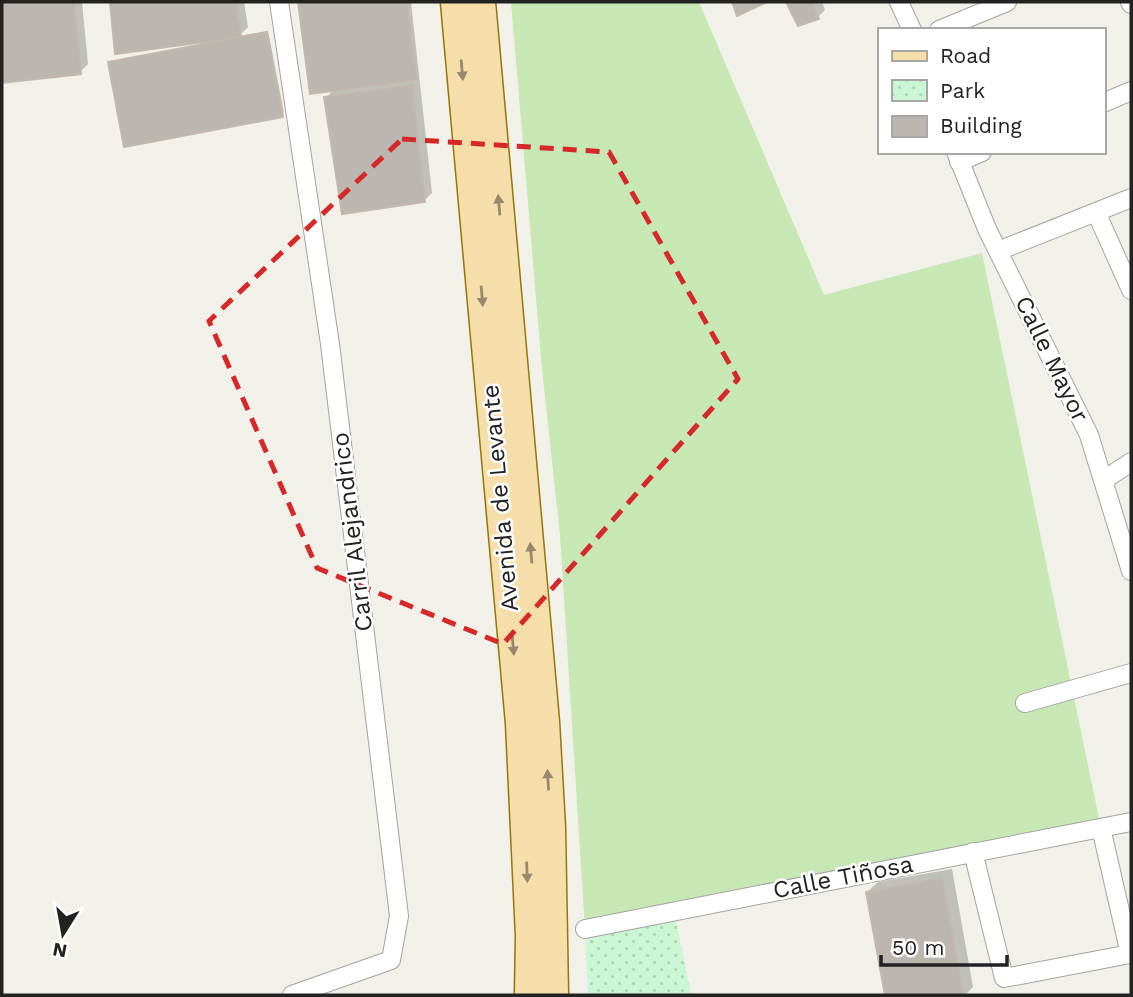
<svg xmlns="http://www.w3.org/2000/svg" width="1133" height="997" font-family="'Work Sans',sans-serif">
  <style>
    .grass { fill: #c7e7b4 }
    .park { fill: url(#park-dots) }
    .shadow { fill: #0003 }
    .building { fill: #bbb6af; stroke: #c2b8ad; stroke-width: 2 }
    .lines { fill: none; stroke-linecap: round; stroke-linejoin: round }
    .minor-casing { stroke: #a3a3a3; stroke-width: 20 }
    .primary-casing { stroke: #94760b; stroke-width: 31 }
    .minor { stroke: #fff; stroke-width: 18 }
    .primary { stroke: #f6deaa; stroke-width: 28 }
    .oneway { fill: #97896d }
    .marked { fill: none; stroke: #d62828; stroke-width: 5; stroke-dasharray: 14 9; stroke-linejoin: round }
    .labels { text-anchor: middle; stroke-width: 5; stroke-linejoin: round; paint-order: stroke }
    .street-label { font-size: 24px; fill: #222; stroke: #fff }
  </style>
  <defs>
    <pattern id="park-dots" width="8" height="8" patternUnits="userSpaceOnUse" patternTransform="scale(1.75)"><rect width="8" height="8" fill="#cbf6d4"/><path d="M2 2h.1M6 6h.1" fill="none" stroke="#aed3b6" stroke-width="1.8" stroke-linecap="round"/></pattern>
  </defs>
  <rect width="100%" height="100%" fill="#f1f0e9"/>
  <path class="grass" d="M511,2h188l125,293 158,-42 119,575 -516,101 -25,-394 -18,-166z"/>
  <path class="park" d="M674,911l17,84h-103l-3,-66z"/>
  <g class="shadow">
    <path d="M2,2h80l6,62 -8,8 -78,10z"/>
    <path d="M112,2h132l4,25 -9,9 29,-5 16,82 -175,-51 91,-18v-3l-83,11z"/>
    <path d="M300,2h111l21,191 -8,8 -98,-103 8,-9 -22,3z"/>
    <path d="M788,2h34l3,8 -7,7 -19,7z"/>
    <path d="M952,869l21,118 -8,8h-79l-19,-103 11,-10z"/>
  </g>
  <g class="building">
    <path d="M2,2h72l7,72 -79,9z"/>
    <path d="M110,2h126l5,35 -126,17z"/>
    <path d="M298,2h109l10,78 -107,14z"/>
    <path d="M732,2h35l-30,14z"/>
    <path d="M786,2h25l8,17 -21,7z"/>
    <path d="M267,32l16,85 -159,30 -16,-85z"/>
    <path d="M412,85l13,117 -83,12 -18,-117z"/>
    <path d="M942,878l21,117h-78l-19,-103z"/>
  </g>
  <g class="lines">
    <g class="minor-casing">
      <g id="minor">
        <path d="M279,2l51,342 69,572 -8,44 -99,35"/>
        <path d="M899,2l13,28"/>
        <path d="M1130,2l1,2"/>
        <path d="M939,30l68,-28"/>
        <path d="M1103,103l28,-12"/>
        <path d="M956,152l31,77 102,206 42,136"/>
        <path d="M959,162l23,-10"/>
        <path d="M1096,212l35,78"/>
        <path d="M998,251l133,-53"/>
        <path d="M1104,480l27,-18"/>
        <path d="M1025,703l106,-30"/>
        <path d="M973,852l31,126 126,-24 -29,-126"/>
        <path d="M585,929l546,-107"/>
      </g>
    </g>
    <g class="primary-casing">
      <g id="primary">
        <path d="M455,2l65,721 10,213 -1,59"/>
        <path d="M481,2l64,720 6,106 3,167"/>
      </g>
    </g>
    <use href="#minor" class="minor"/>
    <use href="#primary" class="primary"/>
  </g>
  <defs><path id="oneway-solid" d="M-6-.8H1V-3.2L6.5 0L1 3.2V.8H-6Z" transform="scale(1.75)"/></defs>
  <g class="oneway">
    <use href="#oneway-solid" transform="translate(462 70) rotate(85)"/>
    <use href="#oneway-solid" transform="translate(499 205) rotate(-95)"/>
    <use href="#oneway-solid" transform="translate(482 296) rotate(85)"/>
    <use href="#oneway-solid" transform="translate(531 553) rotate(-95)"/>
    <use href="#oneway-solid" transform="translate(513 645) rotate(85)"/>
    <use href="#oneway-solid" transform="translate(548 780) rotate(-93)"/>
    <use href="#oneway-solid" transform="translate(527 872) rotate(88)"/>
  </g>
  <path class="marked" d="M402,139l207,13 129,227 -235,265 -186,-76 -108,-247z"/>
  <g class="labels">
    <g class="street-label">
      <text transform="translate(1052 359) rotate(64)" y="8">Calle Mayor</text>
      <text transform="translate(500 498) rotate(-95)" y="8">Avenida de Levante</text>
      <text transform="translate(352 532) rotate(-97)" y="8">Carril Alejandrico</text>
      <text transform="translate(843 877) rotate(-11)" y="8">Calle Tiñosa</text>
    </g>
  </g>
  <rect width="1133" height="997" fill="none" stroke="#222222" stroke-width="7"/>
  <rect x="878" y="28" width="228" height="126" fill="#ffffff" stroke="#a7a7a7" stroke-width="2"/>
  <rect x="892" y="51" width="35" height="10" fill="#f6deaa" stroke="#a7a7a7" stroke-width="2"/>
  <text x="940" y="63" font-size="21" fill="#222222">Road</text>
  <rect x="892" y="80" width="35" height="21" fill="url(#park-dots)" stroke="#a7a7a7" stroke-width="2"/>
  <text x="940" y="98" font-size="21" fill="#222222">Park</text>
  <rect x="892" y="116" width="35" height="21" fill="#bbb6af" stroke="#a7a7a7" stroke-width="2"/>
  <text x="940" y="133" font-size="21" fill="#222222">Building</text>
  <g transform="translate(63 934) rotate(191)" stroke="#ffffff" stroke-width="5" paint-order="stroke">
  <path d="M0-5L12 26L0 18L-12 26Z" fill="#222222"/>
  <text y="-10" font-size="19" font-weight="bold" text-anchor="middle" fill="#222222">N</text>
  </g>
  <path d="M881 955v10h126v-10" fill="none" stroke="#222222" stroke-width="3.5"/>
  <text x="892" y="955" font-size="21" fill="#222222" stroke="#ffffff" stroke-width="5" paint-order="stroke">50 m</text>
</svg>
